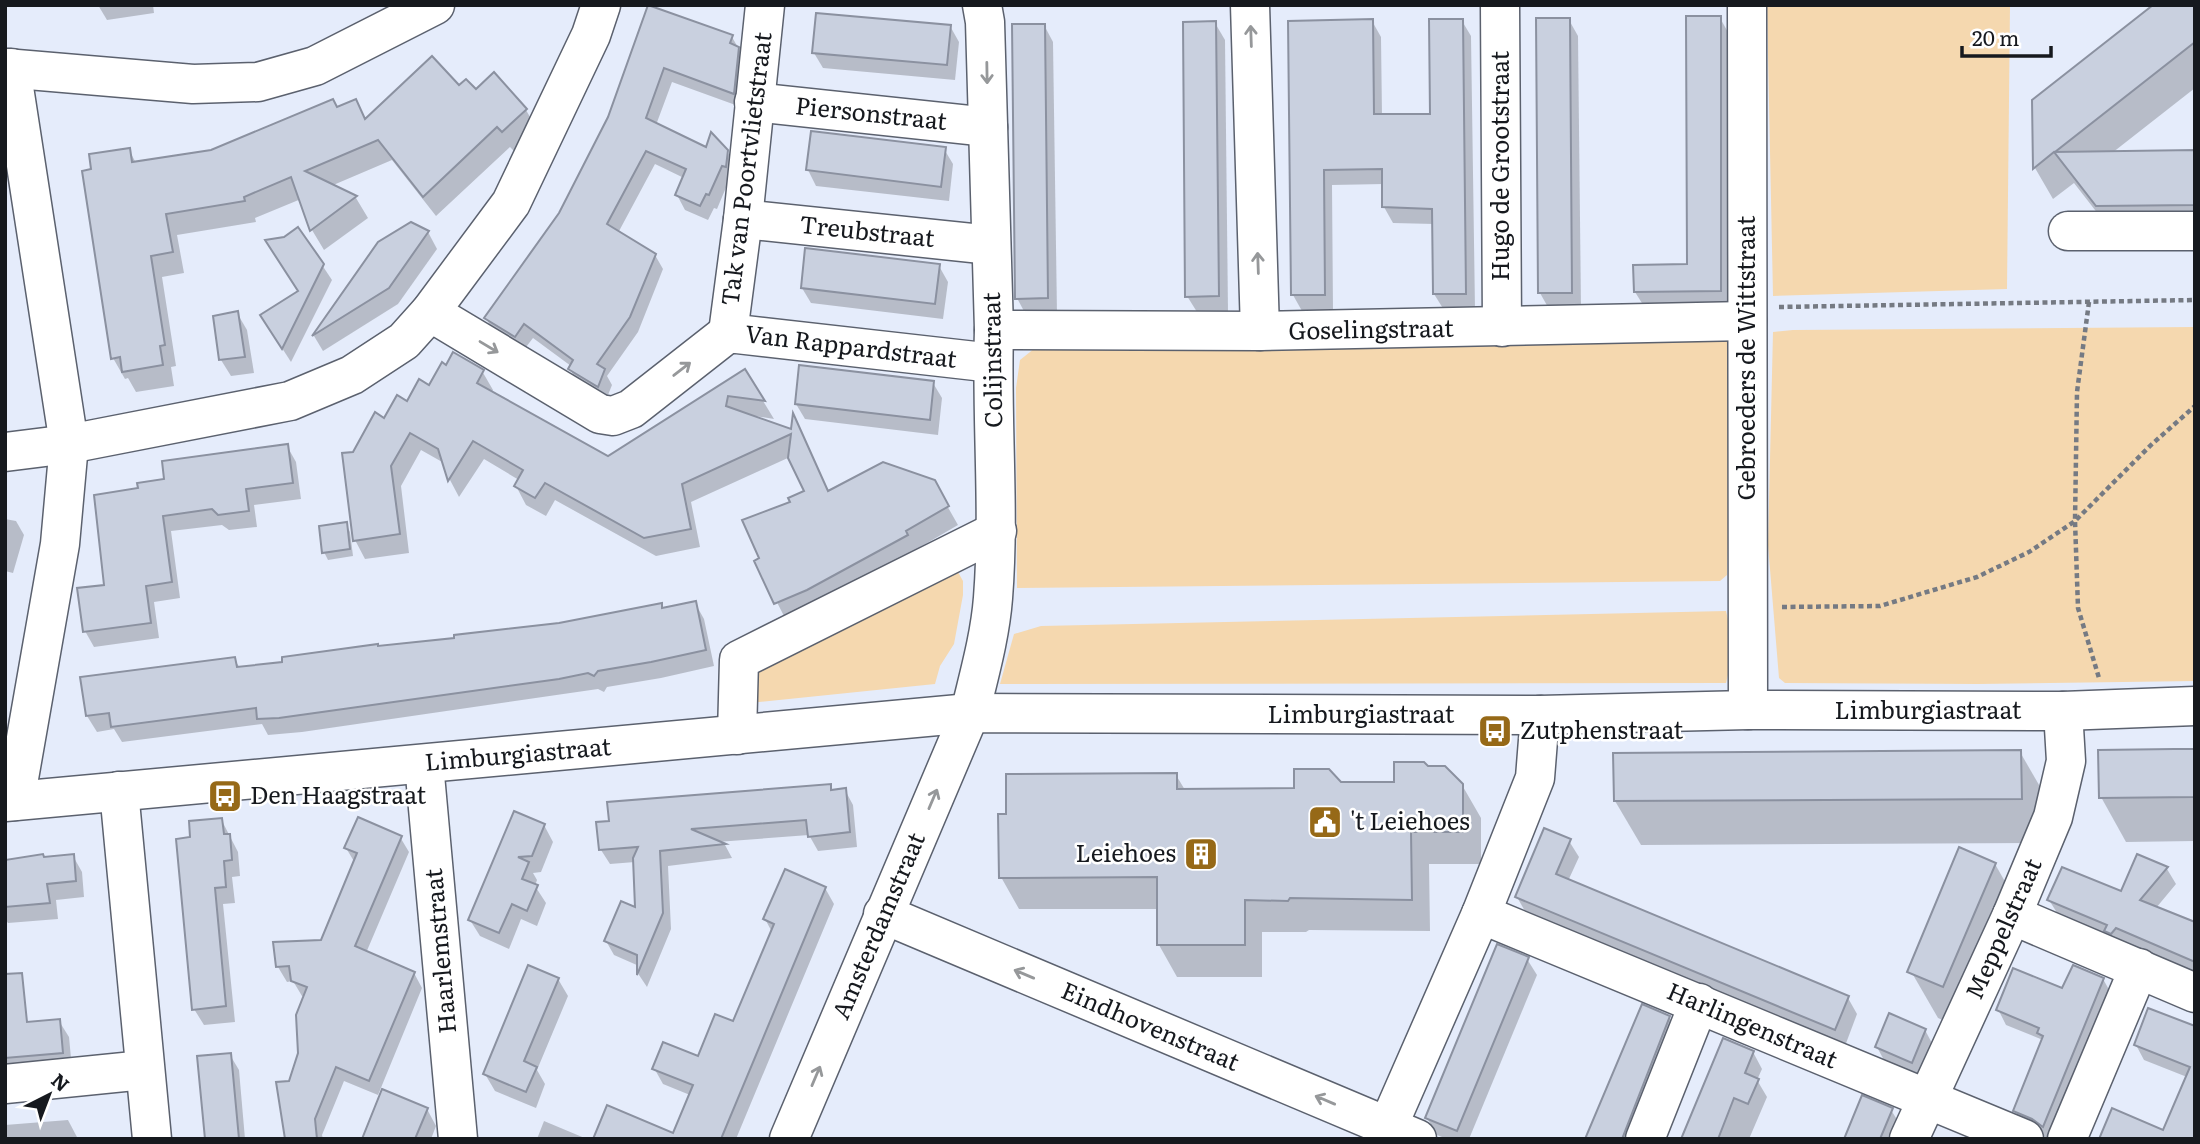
<svg xmlns="http://www.w3.org/2000/svg" width="2200" height="1144" font-family="Literata,serif">
  <style>
    .green { fill: #f5d8af }
    .shadow { fill: #0003 }
    .building { fill: #c9d0df; stroke: #8b91a0; stroke-width: 2 }
    .lines { fill: none; stroke-linecap: round; stroke-linejoin: round }
    .minor-casing { stroke: #5b616e; stroke-width: 41 }
    .path { stroke: #757a83; stroke-width: 4.5; stroke-dasharray: 5 3.5; stroke-linecap: butt }
    .minor { stroke: #fff; stroke-width: 38 }
    .oneway { stroke: #96989a }
    .labels { text-anchor: middle; stroke-width: 5; stroke-linejoin: round; paint-order: stroke }
    .street-label { font-size: 24px; fill: #16191e; stroke: #fff }
    .poi-label { font-size: 24px; fill: #16191e; stroke: #fff; text-anchor: start }
  </style>
  <rect width="100%" height="100%" fill="#e5ecfb"/>
  <g class="green">
    <path d="M1767,5h243l-3,284 -234,7z"/>
    <path d="M2195,327v354l-217,3 -193,-1 -6,-5 -11,-133 5,-213 20,-2z"/>
    <path d="M1735,338l-8,237 -7,6 -703,7 -1,-200 4,-28 15,-12z"/>
    <path d="M958,572l5,9v14l-9,49 -14,22 -5,18 -186,19 6,-38z"/>
    <path d="M1726,611c6,21 6,51 0,72l-726,1 14,-50 27,-8z"/>
  </g>
  <g class="shadow">
    <path d="M98,5h55l1,8 -47,7z"/>
    <path d="M2195,5v83l-83,65 83,-1v84l-79,1 -42,-54 -21,16 -18,-31 -1,-67z"/>
    <path d="M650,7l82,30 8,14 6,12 -5,44 -69,-25 -16,43 51,25 20,1 8,15 -18,43 -3,-1 -6,12 -23,-10 -8,-15 7,-17 -29,-14 -37,69 37,22 8,14 -25,63 -31,44 5,9 -6,15 -28,-16 -8,-15 1,-3 -38,-28 -10,13 -29,-18 -8,-15 74,-104 50,-97z"/>
    <path d="M1720,18l9,16v273l-84,1 -10,-16 53,-27z"/>
    <path d="M1569,20l9,16 3,273h-32l-9,-16z"/>
    <path d="M1372,21l9,16 1,79h50l30,-95 9,15 4,273 -31,1 -10,-16v-70l-41,-1 -9,-16v-23l-52,1 1,125 -31,1 -9,-16 -3,-273z"/>
    <path d="M1215,23l10,17 3,272h-31l-10,-16z"/>
    <path d="M1044,25l9,17 4,272 -31,1 -9,-17z"/>
    <path d="M950,26l9,16 -4,38 -132,-12 -9,-15z"/>
    <path d="M494,75l32,35 12,21 -23,21 -5,-5 -74,69 -44,-56 -61,26 25,12 12,20 -44,32 -12,-20 -11,-31 -46,19 1,4 -79,13 7,38 -22,4 14,89 -5,1 3,19 -38,6 -8,-14 -3,1 -12,-21 -20,-187 36,-21 7,13 76,-11 143,-51 11,19 93,-32 17,3z"/>
    <path d="M944,149l9,15 -4,37 -133,-15 -8,-16z"/>
    <path d="M428,232l9,17 -39,55 -75,47 -9,-15 66,-92z"/>
    <path d="M322,265l10,15 -41,82 -20,-31z"/>
    <path d="M939,266l9,16 -5,37 -132,-16 -9,-15z"/>
    <path d="M237,313l10,17 7,43 -23,3 -10,-16z"/>
    <path d="M482,371l11,19 -2,3 117,65 137,-87 29,48 -19,-3 38,16 1,-13 35,73 104,-11 25,44 -43,25 3,4 -131,68 -31,-61 6,-2 30,-56 14,-11 -16,-35 -99,45 9,45 -44,9 -101,-56 -9,16 -20,-11 -10,-19 3,-6 -35,-21 -25,38 -9,-17 -6,-17 -23,-13 -20,36 8,67 -44,6 -10,-19 -1,-86 31,-33 45,-34z"/>
    <path d="M933,383l9,15 -4,37 -133,-16 -9,-15z"/>
    <path d="M287,446l9,16 5,37 -47,6 3,22 -28,3 -7,-5 -51,6 9,67 -26,4 5,36 -65,9 -9,-16 21,-45 34,-96z"/>
    <path d="M5,519l11,2 8,14 -11,38 -8,-2z"/>
    <path d="M346,524l4,8 3,24 -25,4 -4,-8z"/>
    <path d="M695,603l9,16 10,47 -53,12 -54,9 -3,5 -6,-3 -296,43 -34,3 -6,-11 -140,18 -8,-13 -17,3 -10,-16 147,-57 6,9 319,-44 102,-19 2,4z"/>
    <path d="M2195,751v90l-69,1 -25,-45z"/>
    <path d="M2020,752l26,45 1,46 -406,2 -26,-44z"/>
    <path d="M1176,775l9,15h111l45,-6 121,1 19,33v46h-52l1,67 -121,-1 -3,2h-44v45h-85l-18,-32 -1,-36h-139l-18,-32z"/>
    <path d="M830,786l3,5 12,-1 8,15 4,42 -39,4 -9,-16 -92,7 8,3 7,13 -64,8 3,63 -24,58 -8,-12v-9l-25,-11 -8,-14 31,-31 -2,-48 -25,2 -9,-14z"/>
    <path d="M515,813l29,12 9,17 -12,30 -8,1 4,7 -2,6 11,17 -9,23 -16,-7 -12,30 -29,-13 -10,-16z"/>
    <path d="M221,819l17,33 2,24 -8,1 3,26 -12,1 12,118 -31,3 -10,-16 -2,-170z"/>
    <path d="M400,837l9,15 -43,101 48,20 8,15 -44,107 -34,-14 -22,54 1,4h-37l4,-56 10,-29 5,-57 -3,-1 -9,-15 -6,1 -9,-15 44,-25 33,-79 -9,-15z"/>
    <path d="M1569,841l10,16 -11,24 280,117 9,16 -12,32 -319,-133 -9,-16z"/>
    <path d="M73,856l9,16 2,25 -28,3 2,19 -50,4 -3,-4v-58z"/>
    <path d="M2138,856l29,13 9,15 -20,24 39,16v49l-136,-57 -10,-16 73,-7z"/>
    <path d="M1995,864l25,44 -52,123 -30,-13 -26,-45z"/>
    <path d="M825,888l9,16 -98,235h-141l79,-4 16,-40 -27,-11 -9,-16 45,-9 35,-35 38,-92 -7,-13z"/>
    <path d="M1527,959l10,16 -68,164h-22l-10,-4 -10,-17z"/>
    <path d="M558,979l10,17 -31,74 8,14 -9,24 -41,-17 -10,-17z"/>
    <path d="M2103,979l9,16 -63,144 -25,-13 -9,-15 28,-71 -37,-15 -8,-16z"/>
    <path d="M1669,1017l10,17 -43,105h-49z"/>
    <path d="M59,1021l10,16 3,32 -67,6v-49z"/>
    <path d="M2195,1028v111l-31,-7 23,-55 -43,-17 -8,-15z"/>
    <path d="M1925,1030l9,17 -13,31 -35,-14 -9,-17z"/>
    <path d="M1753,1052l9,17 -5,11 10,17 -18,42h-66z"/>
    <path d="M230,1055l9,15 6,69h-39z"/>
    <path d="M427,1109l9,17 -5,13h-67z"/>
    <path d="M1891,1110l10,16 -5,13h-50z"/>
    <path d="M68,1120l10,19h-73v-14z"/>
    <path d="M544,1121l43,18h-50z"/>
  </g>
  <g class="building">
    <path d="M648,5l85,30 -3,8 9,4 -5,47 -70,-26 -18,50 60,29 5,-15 17,18 -2,17 -4,-1 -13,29 -3,-1 -6,12 -25,-11 11,-26 -40,-18 -39,73 49,30 -26,63 -33,47 8,5 -7,18 -30,-18 5,-9 -49,-36 -9,13 -31,-19 75,-105 49,-96z"/>
    <path d="M2153,5h42v37l-140,110 140,-2v55l-99,1 -42,-54 -21,17 -1,-69z"/>
    <path d="M816,13l135,12 -4,40 -135,-12z"/>
    <path d="M1686,16h35v275l-87,1 -1,-27 54,-1z"/>
    <path d="M1536,18h34l2,275h-34z"/>
    <path d="M1373,19l1,95h56l-1,-95h34l3,275h-33l-1,-85 -50,-2v-38l-58,1 1,125h-34l-3,-274z"/>
    <path d="M1216,21l3,275 -34,1 -2,-275z"/>
    <path d="M1012,24h33l3,274 -33,1z"/>
    <path d="M432,56l27,29 7,-6 10,10 18,-17 33,37 -25,23 -5,-5 -74,70 -45,-57 -73,31 52,25 -47,35 -19,-54 -47,20 1,4 -79,13 7,38 -22,4 14,89 -5,1 3,19 -41,7 -2,-15 -9,2 -6,-39 -23,-149 9,-2 -2,-15 41,-6 2,14 79,-12 122,-51 4,8 19,-8 9,20z"/>
    <path d="M811,131l135,16 -5,40 -135,-17z"/>
    <path d="M411,222l18,9 -40,57 -77,48 66,-94z"/>
    <path d="M298,227l26,37 -42,85 -22,-34 38,-24 -33,-51 19,-3z"/>
    <path d="M805,248l135,16 -5,40 -134,-16z"/>
    <path d="M238,311l7,46 -26,3 -6,-44z"/>
    <path d="M453,352l31,18 -7,13 131,73 137,-87 20,32 -37,-5 -2,10 65,23 2,-16 35,78 55,-29 52,18 14,26 -43,25 2,4 -101,55 -33,14 -20,-43 5,-3 -17,-38 48,-18 -2,-4 16,-7 -16,-33 3,-24 -109,50 9,45 -47,9 -99,-55 -10,15 -21,-12 9,-16 -50,-29 -25,40 -10,-32 -28,-16 -19,33 9,68 -47,7 -11,-88 11,-1 22,-40 9,6 13,-23 10,6 12,-22 10,6 13,-23 4,3z"/>
    <path d="M799,365l135,16 -4,39 -135,-16z"/>
    <path d="M288,444l5,39 -47,6 3,22 -31,4 -6,-6 -49,7 9,66 -26,4 5,37 -68,9 -6,-44 27,-3 -10,-90 44,-7 -1,-5 27,-4 -2,-18z"/>
    <path d="M347,522l3,27 -28,4 -3,-27z"/>
    <path d="M696,601l10,49 -55,12 -53,9 -4,5 -6,-3 -29,6 -280,39 -22,1 -1,-11 -145,19 -2,-14 -23,3 -6,-39 155,-20 2,10 45,-5v-5l96,-13v2l76,-8v-3l105,-12 103,-20v5z"/>
    <path d="M2174,749h21v48l-96,1 -1,-48z"/>
    <path d="M2021,750l1,49 -408,2 -1,-48z"/>
    <path d="M1394,762h30l4,4h17l18,18v48h-52l1,68 -122,-2 -2,3 -43,-1v45h-88v-68l-158,1 -1,-64h8v-40l171,-1v16l117,-1v-19h35l12,13h53z"/>
    <path d="M831,784v6l15,-2 4,44 -42,5 -2,-17 -115,9 35,15 -66,7 3,62 -26,62v-20l-33,-14 17,-40 14,6 -2,-49 5,-11 -39,3 -3,-28 13,-1 -2,-19z"/>
    <path d="M514,811l31,13 -13,32 -14,1 11,5 -7,17 16,6 -11,26 -15,-7 -13,29 -31,-13z"/>
    <path d="M358,817l44,19 -47,110 60,26 -46,109 -33,-14 -21,52 2,20h-32l-9,-57 13,-1 9,-28 -2,-38 11,-28 -16,-6 -2,-15 -13,1 -3,-25 48,-2 36,-87 -13,-5z"/>
    <path d="M222,818l2,16h6l2,26 -8,1 2,26 -11,1 11,118 -34,4 -16,-171 14,-2 -1,-16z"/>
    <path d="M1544,828l27,11 -15,35 293,122 -14,34 -320,-133z"/>
    <path d="M1959,847l37,16 -53,124 -36,-15z"/>
    <path d="M43,854l1,3 30,-3 2,27 -29,3 3,19 -45,4v-47z"/>
    <path d="M2137,854l31,13 -28,33 55,22v40l-79,-34 -5,6 -7,-3 3,-6 -60,-25 15,-33 59,24z"/>
    <path d="M785,869l41,18 -105,252h-128l14,-34 66,28 20,-48 -41,-16 11,-27 35,14 17,-42 18,7 41,-97 -11,-5z"/>
    <path d="M1497,944l32,13 -72,174 -32,-13z"/>
    <path d="M528,965l31,13 -35,83 13,6 -11,25 -43,-18z"/>
    <path d="M2073,965l31,13 -61,149 -11,-8 -19,-8 30,-75 -6,-3 2,-5 -43,-18 17,-42 49,20z"/>
    <path d="M22,973l5,49 33,-3 3,34 -58,5v-84z"/>
    <path d="M1642,1004l28,12 -48,123h-37z"/>
    <path d="M2148,1008l47,18v113h-96l13,-31 51,22 27,-63 -56,-22z"/>
    <path d="M1889,1013l37,16 -14,34 -37,-16z"/>
    <path d="M1723,1038l31,13 -9,22 14,6 -11,25 -14,-6 -16,41h-37z"/>
    <path d="M231,1053l8,86h-34l-8,-83z"/>
    <path d="M382,1089l46,19 -13,31h-53z"/>
    <path d="M1862,1095l31,13 -13,31h-36z"/>
  </g>
  <g class="lines">
    <g class="minor-casing">
      <g id="minor">
        <path d="M1250,5l10,326"/>
        <path d="M1500,5l2,322"/>
        <path d="M1747,5l1,705"/>
        <path d="M5,68l188,16 65,-2 57,-16 120,-61"/>
        <path d="M11,68l58,376 -9,100 -45,257"/>
        <path d="M754,102l234,25"/>
        <path d="M743,219l248,26"/>
        <path d="M2068,231h127"/>
        <path d="M430,312l170,102 13,2 18,-7 97,-76 265,30"/>
        <path d="M994,330l266,1 487,-10"/>
        <path d="M728,333l15,-114 22,-214"/>
        <path d="M5,452l64,-8 221,-43 62,-26 52,-34 26,-29 81,-109 80,-168 10,-30"/>
        <path d="M737,735l2,-75 258,-129"/>
        <path d="M424,764l34,375"/>
        <path d="M119,791l33,348"/>
        <path d="M5,802l965,-89 570,2 208,-5 315,1 132,-5"/>
        <path d="M883,914l534,225"/>
        <path d="M1481,914l543,225"/>
        <path d="M2012,915l183,78"/>
        <path d="M5,1084l139,-14"/>
        <path d="M1388,1126l93,-212 54,-136 5,-63"/>
        <path d="M789,1139l181,-426c9,-38 20,-76 23,-115 7,-89 -2,-178 1,-268l-9,-308 -3,-17"/>
        <path d="M1645,1139l54,-136"/>
        <path d="M1909,1139l103,-224 41,-98 13,-56 -3,-50"/>
        <path d="M2067,1139l72,-171"/>
      </g>
    </g>
    <g class="path">
      <path d="M2089,302l-12,90 -2,129 3,87 21,70"/>
      <path d="M1779,307l416,-7"/>
      <path d="M1782,607l98,-1 97,-29 52,-25 46,-31 76,-76 44,-39"/>
    </g>
    <use href="#minor" class="minor"/>
  </g>
  <defs><path id="oneway-shaft" d="M-6 0H5M1.5-3L5.5 0L1.5 3" fill="none" stroke-width="1.6" stroke-linecap="round" stroke-linejoin="round" transform="scale(1.75)"/></defs>
  <g class="oneway">
    <use href="#oneway-shaft" transform="translate(1251 36) rotate(-92)"/>
    <use href="#oneway-shaft" transform="translate(987 73) rotate(89)"/>
    <use href="#oneway-shaft" transform="translate(1258 263) rotate(-92)"/>
    <use href="#oneway-shaft" transform="translate(489 347) rotate(31)"/>
    <use href="#oneway-shaft" transform="translate(682 369) rotate(-38)"/>
    <use href="#oneway-shaft" transform="translate(933 799) rotate(-67)"/>
    <use href="#oneway-shaft" transform="translate(1024 974) rotate(-157)"/>
    <use href="#oneway-shaft" transform="translate(816 1076) rotate(-67)"/>
    <use href="#oneway-shaft" transform="translate(1325 1100) rotate(-157)"/>
  </g>
  <defs>
    <g id="bus-square" transform="scale(1.75)"><rect x="-9" y="-9" width="18" height="18" rx="4" fill="#966917" stroke="#fff"/><path d="M-5-6H5V4H4V6H2V4H-2V6H-4V4H-5ZM-3.5-4V0h7V-4ZM-3.5 1.2v1.5H-2V1.2ZM2 1.2v1.5H3.5V1.2Z" fill="#fff"/></g>
    <g id="civic-square" transform="scale(1.75)"><rect x="-9" y="-9" width="18" height="18" rx="4" fill="#966917" stroke="#fff"/><path d="M-.6-6.5H3V-4.5H.6V-3L4-1V1h2V6H-6V1h2V-1L-.6-3ZM-1.2 2.5V6h2.4V2.5Z" fill="#fff"/></g>
    <g id="building-square" transform="scale(1.75)"><rect x="-9" y="-9" width="18" height="18" rx="4" fill="#966917" stroke="#fff"/><path d="M-4-6H4V6H1V3H-1V6H-4ZM-2.5-4.3h1.7v1.8h-1.7ZM.8-4.3h1.7v1.8H.8ZM-2.5-1h1.7V.8h-1.7ZM.8-1h1.7V.8H.8Z" fill="#fff"/></g>
  </defs>
  <g fill-rule="evenodd">
    <use href="#bus-square" x="1495" y="731"/>
    <use href="#bus-square" x="225" y="796"/>
    <use href="#civic-square" x="1325" y="822"/>
    <use href="#building-square" x="1201" y="854"/>
  </g>
  <g class="labels">
    <g class="street-label">
      <text transform="translate(871 114) rotate(6)" y="8">Piersonstraat</text>
      <text transform="translate(1501 166) rotate(-90)" y="8">Hugo de Grootstraat</text>
      <text transform="translate(747 169) rotate(-83)" y="8">Tak van Poortvlietstraat</text>
      <text transform="translate(867 232) rotate(6)" y="8">Treubstraat</text>
      <text transform="translate(1371 330) rotate(-1)" y="8">Goselingstraat</text>
      <text transform="translate(851 347) rotate(7)" y="8">Van Rappardstraat</text>
      <text transform="translate(1747 358) rotate(-90)" y="8">Gebroeders de Wittstraat</text>
      <text transform="translate(993 360) rotate(-91)" y="8">Colijnstraat</text>
      <text x="1928" y="719">Limburgiastraat</text>
      <text x="1361" y="723">Limburgiastraat</text>
      <text transform="translate(518 755) rotate(-5)" y="8">Limburgiastraat</text>
      <text transform="translate(879 926) rotate(-67)" y="8">Amsterdamstraat</text>
      <text transform="translate(2004 929) rotate(-66)" y="8">Meppelstraat</text>
      <text transform="translate(441 951) rotate(-95)" y="8">Haarlemstraat</text>
      <text transform="translate(1752 1026) rotate(23)" y="8">Harlingenstraat</text>
      <text transform="translate(1150 1027) rotate(23)" y="8">Eindhovenstraat</text>
    </g>
    <g class="poi-label">
      <text x="1520" y="739">Zutphenstraat</text>
      <text x="250" y="804">Den Haagstraat</text>
      <text x="1350" y="830">'t Leiehoes</text>
      <text x="1176" y="862" text-anchor="end">Leiehoes</text>
    </g>
  </g>
  <rect width="2200" height="1144" fill="none" stroke="#16191e" stroke-width="14"/>
  <g transform="translate(49 1095) rotate(42)" stroke="#ffffff" stroke-width="5" paint-order="stroke">
  <path d="M0-5L12 26L0 18L-12 26Z" fill="#16191e"/>
  <text y="-10" font-size="19" font-weight="bold" text-anchor="middle" fill="#16191e">N</text>
  </g>
  <path d="M1962 46v10h89v-10" fill="none" stroke="#16191e" stroke-width="3.5"/>
  <text x="1972" y="46" font-size="21" fill="#16191e" stroke="#ffffff" stroke-width="5" paint-order="stroke">20 m</text>
</svg>
